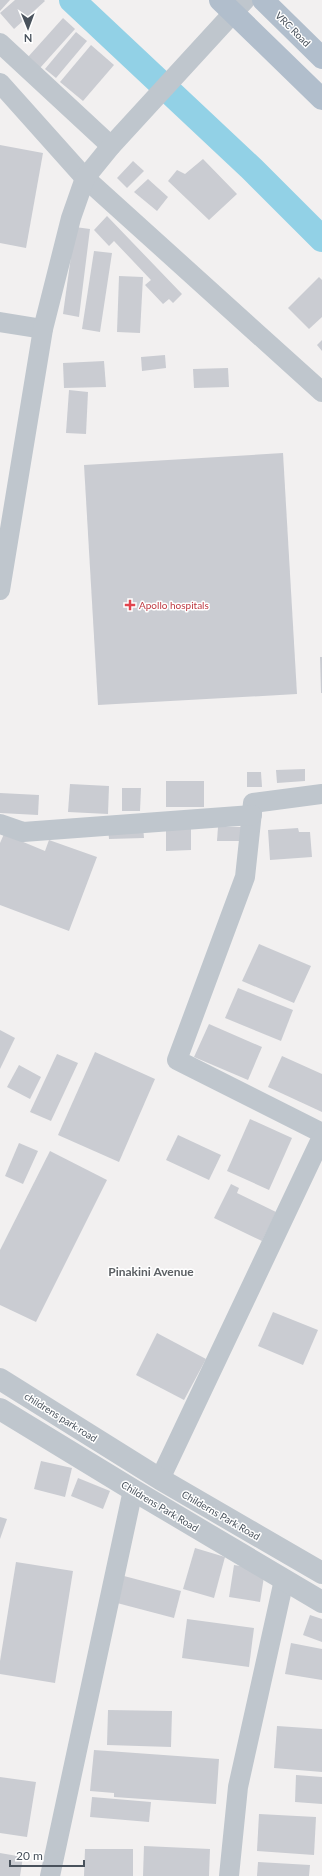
<svg xmlns="http://www.w3.org/2000/svg" width="322" height="1876" font-family="Lato,sans-serif">
  <style>
    .lines { fill: none; stroke-linecap: round; stroke-linejoin: round }
    .canal { stroke: #92d1e6; stroke-width: 26 }
    .building { fill: #caccd2 }
    .minor { stroke: #bfc6cd; stroke-width: 20 }
    .tertiary { stroke: #bfc6cd; stroke-width: 22 }
    .primary { stroke: #b1becc; stroke-width: 22 }
    .health-dot { fill: #e0444e; stroke: #fff; stroke-width: 1.5 }
    .labels { text-anchor: middle; stroke-width: 3; stroke-linejoin: round; paint-order: stroke }
    .street-label { font-size: 10px; fill: #49525c; stroke: #fff }
    .health-label { font-size: 10px; fill: #be3a42; stroke: #fff; text-anchor: start }
    .quarter-label { font-size: 12px; font-weight: bold; fill: #5c6064; stroke: #fff }
  </style>
  <rect width="100%" height="100%" fill="#f2f0f0"/>
  <g class="lines">
    <path class="canal" d="M72,0l180,169 70,70"/>
  </g>
  <g class="building">
    <path d="M0,0h10l-10,11z"/>
    <path d="M15,0h29l1,1 -31,28 -14,-16z"/>
    <path d="M63,18l12,11 -35,39 -12,-11z"/>
    <path d="M76,32l11,9 -31,37 -11,-9z"/>
    <path d="M91,45l23,20 -31,36 -23,-19z"/>
    <path d="M0,145l43,8 -17,95 -26,-5z"/>
    <path d="M203,159l34,35 -28,26 -41,-39 9,-11 8,4z"/>
    <path d="M133,161l11,10 -17,17 -10,-10z"/>
    <path d="M148,179l20,18 -11,14 -23,-19z"/>
    <path d="M107,216l75,78 -9,9 -4,-4 -6,5 -18,-19 6,-5 -37,-39 -5,5 -15,-16z"/>
    <path d="M75,227l15,2 -11,88 -16,-3z"/>
    <path d="M94,251l18,2 -12,79 -18,-3z"/>
    <path d="M119,276l24,1 -3,56 -23,-1z"/>
    <path d="M319,277l3,3v37l-13,12 -21,-21z"/>
    <path d="M322,340v11l-5,-6z"/>
    <path d="M165,355l1,13 -24,3 -1,-14z"/>
    <path d="M104,361l2,26 -42,1 -1,-25z"/>
    <path d="M228,368l1,19 -35,1 -1,-19z"/>
    <path d="M69,390l19,2 -2,42 -20,-1z"/>
    <path d="M283,453l14,241 -199,11 -14,-240z"/>
    <path d="M320,657h2v36h-1z"/>
    <path d="M305,769v12l-28,2 -1,-13z"/>
    <path d="M247,772h14l1,15h-15z"/>
    <rect x="166" y="781" width="38" height="26"/>
    <path d="M70,784l39,2 -1,28 -40,-2z"/>
    <path d="M122,788h19l-1,23h-18z"/>
    <path d="M0,793l39,2 -1,20 -38,-2z"/>
    <path d="M143,826l1,12 -35,1 -1,-12z"/>
    <path d="M218,827h23v14h-24z"/>
    <path d="M166,828h25v22l-25,1z"/>
    <path d="M298,828l1,4h11l2,25 -42,3 -2,-30z"/>
    <path d="M4,834l41,17 4,-11 48,17 -28,74 -69,-26v-62z"/>
    <path d="M259,944l52,22 -17,37 -52,-22z"/>
    <path d="M238,988l55,22 -12,31 -56,-23z"/>
    <path d="M209,1024l53,23 -14,33 -54,-23z"/>
    <path d="M0,1030l15,8 -15,31z"/>
    <path d="M95,1052l60,27 -36,83 -61,-27z"/>
    <path d="M57,1054l21,9 -27,58 -21,-9z"/>
    <path d="M282,1056l40,18v38l-54,-25z"/>
    <path d="M19,1065l22,12 -11,22 -23,-12z"/>
    <path d="M250,1119l42,19 -23,52 -42,-19z"/>
    <path d="M178,1135l43,20 -12,25 -43,-20z"/>
    <path d="M19,1143l19,8 -15,33 -18,-8z"/>
    <path d="M50,1151l57,29 -71,142 -36,-17v-55z"/>
    <path d="M231,1184l8,4 -2,5 39,19 -14,29 -48,-23z"/>
    <path d="M273,1312l45,18 -15,35 -45,-19z"/>
    <path d="M157,1333l49,26 -22,41 -48,-25z"/>
    <path d="M41,1461l31,7 -7,29 -31,-8z"/>
    <path d="M78,1478l32,13 -7,18 -32,-13z"/>
    <path d="M0,1517l7,2 -7,20z"/>
    <path d="M195,1548l30,9 -11,41 -31,-9z"/>
    <path d="M16,1562l57,9 -18,112 -55,-9v-13z"/>
    <path d="M234,1565l31,5 -5,32 -31,-5z"/>
    <path d="M124,1576l57,15 -7,27 -57,-15z"/>
    <path d="M310,1615l12,4v23l-19,-7z"/>
    <path d="M187,1619l67,9 -5,39 -67,-9z"/>
    <path d="M291,1643l31,6v31l-37,-6z"/>
    <path d="M108,1710l64,1 -1,36 -64,-2z"/>
    <path d="M277,1726l45,3v43l-48,-4z"/>
    <path d="M94,1750l125,9 -3,45 -102,-7v-4l-24,-2z"/>
    <path d="M296,1775l26,2v27l-27,-2z"/>
    <path d="M0,1777l36,5 -9,55 -27,-4z"/>
    <path d="M92,1797l59,5 -2,20 -59,-5z"/>
    <path d="M259,1814l57,3 -2,38 -57,-4z"/>
    <path d="M144,1846l66,3 -1,27h-66z"/>
    <path d="M85,1849h48v27h-49z"/>
    <path d="M0,1853l23,4 -3,19h-20z"/>
    <path d="M258,1862l52,3 -1,11h-52z"/>
  </g>
  <g class="lines">
    <g class="minor">
      <path d="M0,43l111,103"/>
      <path d="M0,83l85,95 237,214"/>
      <path d="M0,322l43,7"/>
      <path d="M0,590l43,-261 28,-111 14,-40 26,-32 134,-146"/>
      <path d="M322,794l-69,9 -8,74 -68,183 145,73"/>
      <path d="M0,824l23,8 229,-17"/>
      <path d="M160,1479l162,-342"/>
      <path d="M50,1876l83,-386"/>
      <path d="M229,1876l9,-89 46,-207"/>
    </g>
    <g class="tertiary">
      <path d="M0,1379l160,100 162,94"/>
      <path d="M0,1409l133,81 189,112"/>
    </g>
    <g class="primary">
      <path d="M220,0l102,99"/>
      <path d="M263,0l59,58"/>
    </g>
  </g>
  <path class="health-dot" d="M128 599h4v4h4v4h-4v4h-4v-4h-4v-4h4z"/>
  <g class="labels">
    <g class="street-label">
      <text transform="translate(293 29) rotate(45)" y="4">VRC Road</text>
      <text transform="translate(61 1417) rotate(32)" y="4">childrens park road</text>
      <text transform="translate(160 1506) rotate(31)" y="4">Childrens Park Road</text>
      <text transform="translate(221 1515) rotate(30)" y="4">Childerns Park Road</text>
    </g>
    <g class="health-label">
      <text x="139" y="609">Apollo hospitals</text>
    </g>
    <g class="quarter-label">
      <text x="151" y="1276">Pinakini Avenue</text>
    </g>
  </g>
  <g transform="translate(28 28) rotate(179)" stroke="#ffffff" stroke-width="3" paint-order="stroke">
  <path d="M0-3L7 15L0 10L-7 15Z" fill="#49525c"/>
  <text y="-6" font-size="11" font-weight="bold" text-anchor="middle" fill="#49525c">N</text>
  </g>
  <path d="M10 1860v6h74v-6" fill="none" stroke="#49525c" stroke-width="2"/>
  <text x="16" y="1860" font-size="12" fill="#49525c" stroke="#ffffff" stroke-width="3" paint-order="stroke">20 m</text>
</svg>
